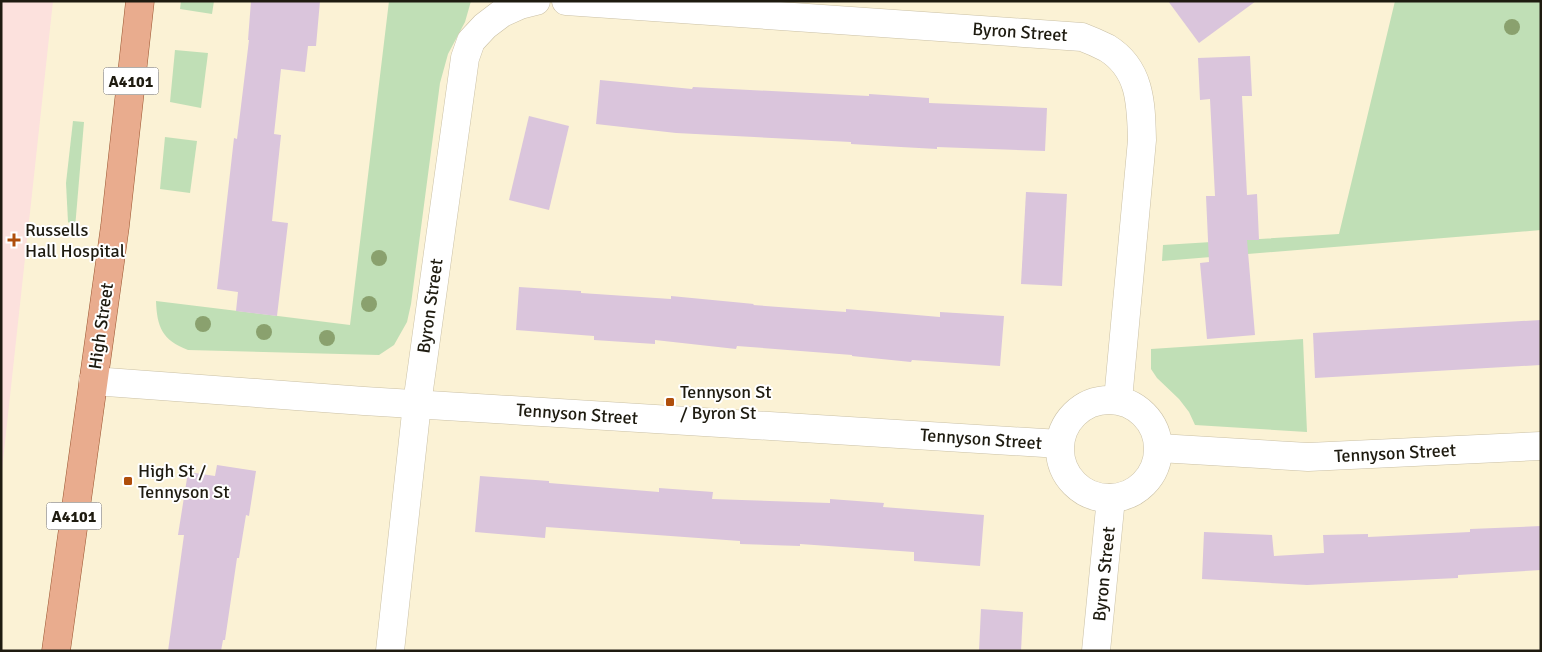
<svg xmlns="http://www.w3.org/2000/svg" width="1542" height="652" font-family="Signika,sans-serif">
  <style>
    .medical { fill: #fce1dd }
    .green { fill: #c0dfb6 }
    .building { fill: #dac5dc }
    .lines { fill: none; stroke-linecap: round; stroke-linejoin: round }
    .minor-casing { stroke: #cac0a5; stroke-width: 29 }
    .primary-casing { stroke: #995530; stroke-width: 29 }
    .minor { stroke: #fff; stroke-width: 28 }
    .primary { stroke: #e9ac8e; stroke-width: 28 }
    .tree { fill: #8aa16e }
    .poi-dot { fill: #af4e0b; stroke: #fff; stroke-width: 2 }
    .labels { text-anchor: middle; stroke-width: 4; stroke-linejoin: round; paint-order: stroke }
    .shield { fill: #fff; stroke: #625f58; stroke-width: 1 }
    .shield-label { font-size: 16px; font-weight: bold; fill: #1e1b10 }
    .street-label { font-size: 18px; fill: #1e1b10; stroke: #fff }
    .poi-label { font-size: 18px; fill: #1e1b10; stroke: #fff; text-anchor: start }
  </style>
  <rect width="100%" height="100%" fill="#fbf2d5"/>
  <path class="medical" d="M1,1h52l-52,478z"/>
  <g class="green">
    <path d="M181,1h33l-2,13 -32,-5z"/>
    <path d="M389,1h82l-6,21 -17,32 -8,29 -29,221 -4,18 -13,23 -15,10 -191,-5c-26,-10 -31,-23 -32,-49l194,24z"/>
    <path d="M1395,1h146v229l-379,31 1,-16 176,-11z"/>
    <path d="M175,50l33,3 -7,55 -31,-6z"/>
    <path d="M73,121l11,1 -9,106 -7,-6 -2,-39z"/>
    <path d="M165,137l32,4 -7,52 -30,-4z"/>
    <path d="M1303,339l4,93 -112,-7 -6,-13 -10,-13 -22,-21 -6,-9v-20z"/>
  </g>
  <g class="building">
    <path d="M251,1h69l-4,45h-8l-3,26 -24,-3 -7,65 7,1 -9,86 16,2 -11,93 -41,-5 2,-19 -21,-3 17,-151 3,1 12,-99h-1z"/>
    <path d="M1168,1h88l-57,42z"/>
    <path d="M1250,56l2,40h-10l5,99 10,-1 2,46h-12l8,95 -48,4 -7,-76 9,-1 -3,-66h9l-5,-97 -10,1 -2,-42z"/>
    <path d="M600,80l92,9 1,-2 176,9v-2l60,4v5l118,5 -2,43 -108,-4v2l-36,-2 -50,-3v-2l-175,-9 -80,-9z"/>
    <path d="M529,116l40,10 -20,84 -40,-10z"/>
    <path d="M1026,192l41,2 -5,92 -41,-2z"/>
    <path d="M519,287l62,4v2l90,6v-3l83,8 -1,1 93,7v-3l94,8v-5l64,4 -4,50 -88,-6 -1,2 -59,-6v-1l-115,-9 -1,3 -81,-9v4l-61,-4v-4l-78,-6z"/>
    <path d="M1541,320v45l-226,13 -2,-45z"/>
    <path d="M217,465l39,6 -7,45 -3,-1 -7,43h-2l-12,82h-2l-2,11h-53l16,-116h-6l10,-63 27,4z"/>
    <path d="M480,476l69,5v2l110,9v-4l54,4 -1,7 118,4v-4l54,4 -1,4 101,8 -4,51 -66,-5v-9l-114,-8v2l-60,-2v-3l-194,-14 -1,11 -70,-6z"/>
    <path d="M1541,526v44l-83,5v3l-151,7 -105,-6 2,-47 68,3 2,21 50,-3 -1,-18 45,-1v3l102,-5v-3z"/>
    <path d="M981,609l42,3 -2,39h-42z"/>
  </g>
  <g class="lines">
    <g class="minor-casing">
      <g id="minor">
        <path d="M566,1l516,36c8,3 17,7 25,11 34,21 34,56 35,92l-24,260"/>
        <path d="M93,381l271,20 696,43"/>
        <circle cx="1109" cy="449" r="49"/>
        <path d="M1159,448l149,9 233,-11"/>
        <path d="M390,651l27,-247 48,-346 6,-17 14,-15 17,-13 18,-8 16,-4"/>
        <path d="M1096,651l15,-153"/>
      </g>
    </g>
    <g class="primary-casing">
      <path id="primary" d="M56,651l59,-425 25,-225"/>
    </g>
    <use href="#minor" class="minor"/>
    <use href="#primary" class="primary"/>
  </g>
  <g class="tree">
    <circle cx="1512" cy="27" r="8"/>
    <circle cx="379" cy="258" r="8"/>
    <circle cx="369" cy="304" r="8"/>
    <circle cx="203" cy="324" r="8"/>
    <circle cx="264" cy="332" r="8"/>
    <circle cx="327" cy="338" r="8"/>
  </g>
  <g class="poi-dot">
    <path d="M11.5 232.5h5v5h5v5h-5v5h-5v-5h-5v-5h5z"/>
    <rect x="665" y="397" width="10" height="10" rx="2.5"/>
    <rect x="123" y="476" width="10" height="10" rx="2.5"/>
  </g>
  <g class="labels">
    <g class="shield">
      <rect x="103.5" y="67.5" width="55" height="27" rx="4"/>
      <rect x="46.5" y="502.5" width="55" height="27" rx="4"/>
    </g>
    <g class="shield-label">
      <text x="131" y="87">A4101</text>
      <text x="74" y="522">A4101</text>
    </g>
    <g class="street-label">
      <text transform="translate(1020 32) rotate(4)" y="6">Byron Street</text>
      <text transform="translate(430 306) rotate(-82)" y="6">Byron Street</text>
      <text transform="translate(101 326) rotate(-82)" y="6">High Street</text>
      <text transform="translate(577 414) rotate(4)" y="6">Tennyson Street</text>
      <text transform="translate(981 439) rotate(4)" y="6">Tennyson Street</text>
      <text transform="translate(1395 453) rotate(-3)" y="6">Tennyson Street</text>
      <text transform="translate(1104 574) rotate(-84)" y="6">Byron Street</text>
    </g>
    <g class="poi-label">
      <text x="25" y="236">Russells<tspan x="25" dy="21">Hall Hospital</tspan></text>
      <text x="680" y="398">Tennyson St<tspan x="680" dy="21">/ Byron St</tspan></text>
      <text x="138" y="477">High St /<tspan x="138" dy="21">Tennyson St</tspan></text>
    </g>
  </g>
  <rect width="1542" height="652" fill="none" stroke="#1e1b10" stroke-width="5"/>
</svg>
